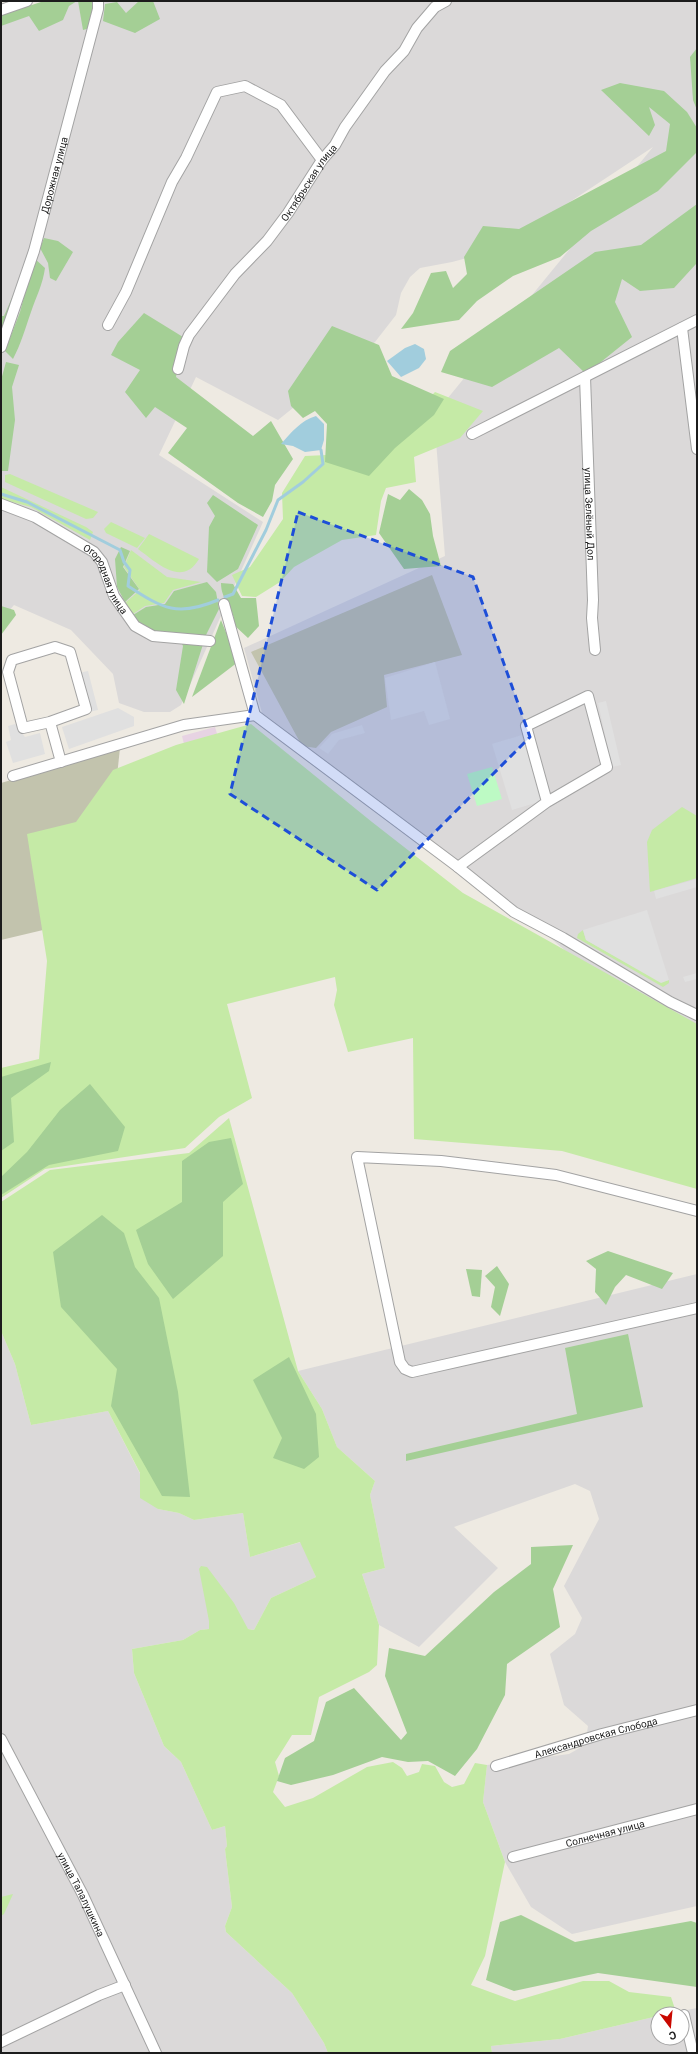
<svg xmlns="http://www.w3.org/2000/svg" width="698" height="2054" font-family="Roboto,sans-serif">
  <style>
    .residential { fill: #dbd9d9 }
    .industrial { fill: #e7d3e3 }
    .construction { fill: #c2c3ad }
    .grass { fill: #c5eaa6 }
    .forest { fill: #a4cf95 }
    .park { fill: #bdfac4 }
    .parking { fill: #e0e0e0 }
    .water { fill: #a1cddd }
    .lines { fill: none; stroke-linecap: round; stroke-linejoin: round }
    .stream { stroke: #a1cddd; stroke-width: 3 }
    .minor-casing { stroke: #a3a3a3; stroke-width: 12 }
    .minor { stroke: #fff; stroke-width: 10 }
    .marked { fill: #1d4ed8; fill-opacity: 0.2; stroke: #1d4ed8; stroke-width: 3; stroke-dasharray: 8 5; stroke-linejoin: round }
    .labels { text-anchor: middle; stroke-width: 3; stroke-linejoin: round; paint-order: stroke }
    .street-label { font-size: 10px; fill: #1c1c1c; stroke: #fff }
  </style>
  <rect width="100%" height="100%" fill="#eeeae2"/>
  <g class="residential">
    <path d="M49,1h648v1025l-98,-46 -83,-72 -254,-195 -18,-65 201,-92 -11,-141 219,-268 -156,103 -45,12 -32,6 -10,9 -9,16 -5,22 -21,27 -97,78 -82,-43 -37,78 104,67 -82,183 -11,7h-26l-25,-9 -6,-29 -42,-44 -57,-25 -13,15v-604z"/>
    <path d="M697,1274v632l-125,28 -41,-27 -26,-45 -22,-60 4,-37 82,-11 16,-9 3,-19 -24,-21 -14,-51 25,-20 7,-16 -18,-32 35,-67 -9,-28 -15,-7 -121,43 44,41 -79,79 -40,-22 -17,-51 23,-6 -15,-73 5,-14 -38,-34 -15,-38 -24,-38z"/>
    <path d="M1,1331l14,33 16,61 77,-14 50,98 21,4 15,7 49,-7 7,44 51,-15 15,35 -45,21 -17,32 -45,-9v8l-9,1 -17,10 -51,9 2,24 30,73 17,16 31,68 13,-4 2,20 -2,3 7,58 -7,19 1,6 66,61 32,50 4,10h-327z"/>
    <path d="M697,2008v45h-205l-1,-7 69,-7 98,-23v22h24v-24h-16z"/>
  </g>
  <path class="industrial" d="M215,727l5,17 -34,8 -4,-16z"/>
  <g class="construction">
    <path d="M432,575l30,80 -78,20 3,32 -56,25 -15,16 -14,-2 -51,-94z"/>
    <path d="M120,748l-18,168 -101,24v-157z"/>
  </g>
  <g class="grass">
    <path d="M435,392l48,19 -23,27 -46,19 2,25 -30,6 -5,13 -5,34 -34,5 -48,27 -14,15 -24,15 -14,-1 -10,-21 18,-8 33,-48 -1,-26 23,-37 22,-1 66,-18z"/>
    <path d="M10,474l88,38 -5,6 -7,1 -81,-37v-7z"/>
    <path d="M1,487l85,40 7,5 -3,8 -59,-33 -30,-8z"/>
    <path d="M111,522l34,16 -8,10 -31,-15 -2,-4z"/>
    <path d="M149,534l50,25c-17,29 -43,3 -61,-10z"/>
    <path d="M131,550l36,27 34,5 -28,8 -9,13 -19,3 -12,8 -8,-11 15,-13 -16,-23z"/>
    <path d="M251,724l121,98 91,71 234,131v165l-135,-38 -148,-12 -1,-101 -65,14 -14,-47 3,-15 -2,-13 -108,27 25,94 -33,19 -34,31 -140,21 -44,29v-130l38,-9 8,-98 -20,-127 49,-12 37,-52 63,-25z"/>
    <path d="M682,807l15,9v62l-47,14 -3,-50 5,-12z"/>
    <path d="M583,930l3,10 75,42 8,-2v3l-6,4 -86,-49 1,-4z"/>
    <path d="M229,1118l69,253 24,38 15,38 38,34 -5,14 15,73 -23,6 17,51 -2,40 -8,7 -50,25 -8,38h-19l-17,27 4,14 -6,16 12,15 28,-9 54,-31 26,-5 9,6 5,8 12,-4 3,-8 13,2 9,16 8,5 12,-3 11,-21 12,2 -4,37 22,60 -20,94 -14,29 44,16 68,-20h26l20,11 42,5 5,15 -18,2v2l-98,23 -69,7 1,7h-164l-4,-10 -32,-50 -66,-61 -1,-6 7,-19 -7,-58 2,-3 -2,-20 -13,4 -31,-68 -17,-16 -30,-73 -2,-24 51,-9 17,-10 9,-1v-8l-10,-52 2,-3 6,1 27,36 14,26 6,1 17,-32 45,-21 -16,-35 -50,15 -7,-44 -49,7 -15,-7 -21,-4 -18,-11v-25l-32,-62 -77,14 -16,-61 -14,-33v-129l49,-32 139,-17z"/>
    <path d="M13,1894l-9,20 -3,2v-19z"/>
  </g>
  <g class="forest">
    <path d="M44,1h33l-8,5 -6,14 -24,11 -10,-15 -28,10v-11z"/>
    <path d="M78,1h18l-6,27 -7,2z"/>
    <path d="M139,1h14l7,18 -25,14 -32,-12 2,-17 12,-2 9,11z"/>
    <path d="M697,48v62l-4,-10 -3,-43z"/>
    <path d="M620,83l44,8 23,21 10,16v24l-39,39 -67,40 -31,26 -47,19 -36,25 -18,19 -58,9 12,-16 18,-40 15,-2 7,17 14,-14 -3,-17 19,-31 36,3 147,-78 4,-27 -21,-17 6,18 -6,11 -48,-46z"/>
    <path d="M697,204l-1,60 -22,24 -34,3 -18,-12 -7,23 17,35 -46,37 -27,-26 -67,39 -51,-15 9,-21 145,-99 46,-7z"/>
    <path d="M44,238l14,3 15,11 -17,29 -6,-3 -2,-15 -8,-15z"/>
    <path d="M34,258l11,10c-2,16 -9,29 -14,44 -6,17 -10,32 -18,47l-8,-8 15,-39z"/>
    <path d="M14,293l-13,41v-18h3z"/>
    <path d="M144,313l39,24 -7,40 77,59 18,-15 22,38 -18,26 -3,16 -9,16 -25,-14 -70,-50 19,-25 -32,-21 -9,11 -21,-26 15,-22 -29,-15 7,-13z"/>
    <path d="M332,326l47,19 13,31 52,23 -10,16 -39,33 -26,28 -44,-14 2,-38 -12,-13 -12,7 -12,-12 -3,-15z"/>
    <path d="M6,362l13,3 -7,22 3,33 -7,51h-7v-91z"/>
    <path d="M409,489l13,11 8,14 3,22 8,30 -37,3 -25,-36 9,-39 12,6z"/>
    <path d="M213,495l45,30 -20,44 -21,13 -10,-10 2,-45 6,-11 -8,-13z"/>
    <path d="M121,547l9,4 -7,16 16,22 -14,13 -8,-15 -2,-28z"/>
    <path d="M207,582l9,10 3,17 -13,26 -22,69 -8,-14 7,-44 -5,-11c-21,-1 -33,-1 -45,-20l13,-8 19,-3 9,-13z"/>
    <path d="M221,583l12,1 8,14h15l3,28 -11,12 -14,-13c1,-19 -13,-23 -13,-42z"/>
    <path d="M1,606l13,4 2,5 -15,20z"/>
    <path d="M221,620l17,42 -46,35z"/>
    <path d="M51,1062l-2,9 -38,27 3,44 -13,9v-74z"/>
    <path d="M90,1084l35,43 -7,24 -69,14 -48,30v-18l26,-25 33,-42z"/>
    <path d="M231,1138l12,46 -20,18v54l-50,43 -25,-35 -12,-34 46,-28v-41l27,-19z"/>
    <path d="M102,1215l22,18 11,34 24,31 19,94 12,105 -28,-1 -51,-90 6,-37 -56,-62 -8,-55z"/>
    <path d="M608,1251l65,22 -11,16 -36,-14 -11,12 -9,18 -11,-13 1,-23 -10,-8z"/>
    <path d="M497,1266l12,18 -9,32 -9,-9 4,-20 -10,-11z"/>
    <path d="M466,1269l16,1 -2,27 -8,-1z"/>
    <path d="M628,1334l15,73 -237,54v-7l171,-40 -12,-66z"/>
    <path d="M289,1357l27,57 3,43 -15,12 -31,-11 9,-20 -29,-58z"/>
    <path d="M573,1545l-20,44 7,38 -53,37 -2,31 -28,54 -22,27 -27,-15 -20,1 -26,-5 -49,18 -42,10 -14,-4 8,-23 29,-17 12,-39 28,-14 47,52 6,-7 -22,-57 4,-28 36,8 69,-64 37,-28v-17z"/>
    <path d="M521,1915l54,27 116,-21 6,2v64l-99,-14 -84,18 -28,-11 14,-58z"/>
  </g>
  <path class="park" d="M492,767l10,32 -25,7 -10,-32z"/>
  <g class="parking">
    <path d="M435,662l15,57 -21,6 -5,-14 -33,9 -6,-42z"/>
    <path d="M88,671l10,39 -9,2 -10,-39z"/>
    <path d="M606,701l15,64 -9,2 -14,-64z"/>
    <path d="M118,708l16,9v9l-65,23 -7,-22z"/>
    <path d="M15,724l10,13 15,-4 5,21 -32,9 -7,-21 5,-2 -3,-14z"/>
    <path d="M362,725l3,8 -26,7 -11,14 -9,-6 13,-14z"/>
    <path d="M522,735l20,66 -30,9 -20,-66z"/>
    <path d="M697,879v8l-41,12 -2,-8z"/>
    <path d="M647,910l22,70 -8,3 -75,-43 -3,-10z"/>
    <path d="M697,973v6l-12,3 -2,-5z"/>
  </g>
  <g class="water">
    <path d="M415,344l9,5 2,10 -7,9 -18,9 -14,-16 18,-13z"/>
    <path d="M316,416l8,8v16l-3,10 -16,2 -12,-6 -12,-2c10,-11 20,-24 35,-28z"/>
  </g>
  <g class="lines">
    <g class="stream">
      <path d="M1,494l26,8 93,48 4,12 6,8 -2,16c35,23 50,31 90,14"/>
      <path d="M225,597l8,-3 33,-64 12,-30 25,-18 20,-18 -2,-14"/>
    </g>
    <g class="minor-casing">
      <g id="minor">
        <path d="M1,10l26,-9"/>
        <path d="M108,325l18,-33 46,-110 14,-24 31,-66 28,-6 36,19 41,55"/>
        <path d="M682,328l15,121"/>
        <path id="s1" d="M1,347l33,-96 64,-242v-8"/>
        <path id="s2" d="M178,369l6,-23 5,-11 46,-61 32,-33 21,-28 34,-53 13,-15 10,-18 40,-56 19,-20 13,-23 18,-21 11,-6"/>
        <path id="s3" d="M585,377l8,223 -1,18 3,32"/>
        <path d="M472,434l225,-114"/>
        <path id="s4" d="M1,504l34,13 59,35 8,10 12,34 21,30 18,10 57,5"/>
        <path d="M224,604l31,111 203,152"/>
        <path d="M50,722l36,-13 -16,-57 -15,-5 -43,13 -4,12 15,56 27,-6 11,40"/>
        <path d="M13,776l171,-51 71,-10"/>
        <path d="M547,802l-21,-76 62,-30 19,71 -60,35 -89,65 56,45 49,26 107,64 27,13"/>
        <path d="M697,1211l-141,-36 -115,-14 -84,-4 43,205 5,7 7,3 285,-64"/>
        <path id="s5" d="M1,1739l82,156 73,158"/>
        <path id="s6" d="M496,1766l106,-32 95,-24"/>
        <path id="s7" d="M513,1857l184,-48"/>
        <path d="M684,2015l9,38"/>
        <path d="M1,2042l98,-47 26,-10"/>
      </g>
    </g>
    <use href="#minor" class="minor"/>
  </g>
  <path class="marked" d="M298,512l175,65 57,160 -153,153 -147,-96z"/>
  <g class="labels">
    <g class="street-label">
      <text dy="4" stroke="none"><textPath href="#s1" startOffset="180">Дорожная улица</textPath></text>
      <text dy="4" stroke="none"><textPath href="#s2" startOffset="230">Октябрьская улица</textPath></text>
      <text dy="4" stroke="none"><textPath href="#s3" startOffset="137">улица Зелёный Дол</textPath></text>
      <text dy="4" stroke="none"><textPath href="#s4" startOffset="134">Огородная улица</textPath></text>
      <text dy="4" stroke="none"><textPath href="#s6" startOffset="104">Александровская Слобода</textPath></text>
      <text dy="4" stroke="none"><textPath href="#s7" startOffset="95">Солнечная улица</textPath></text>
      <text dy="4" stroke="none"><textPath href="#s5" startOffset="175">улица Талалушкина</textPath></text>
    </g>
  </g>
  <rect width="698" height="2054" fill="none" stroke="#1c1c1c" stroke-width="4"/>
  <g transform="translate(670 2026) rotate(164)"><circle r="19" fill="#ffffff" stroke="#a4a4a4"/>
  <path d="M0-3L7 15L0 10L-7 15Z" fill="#c90800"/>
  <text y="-6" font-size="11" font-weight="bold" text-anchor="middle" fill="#1c1c1c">С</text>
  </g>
</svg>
